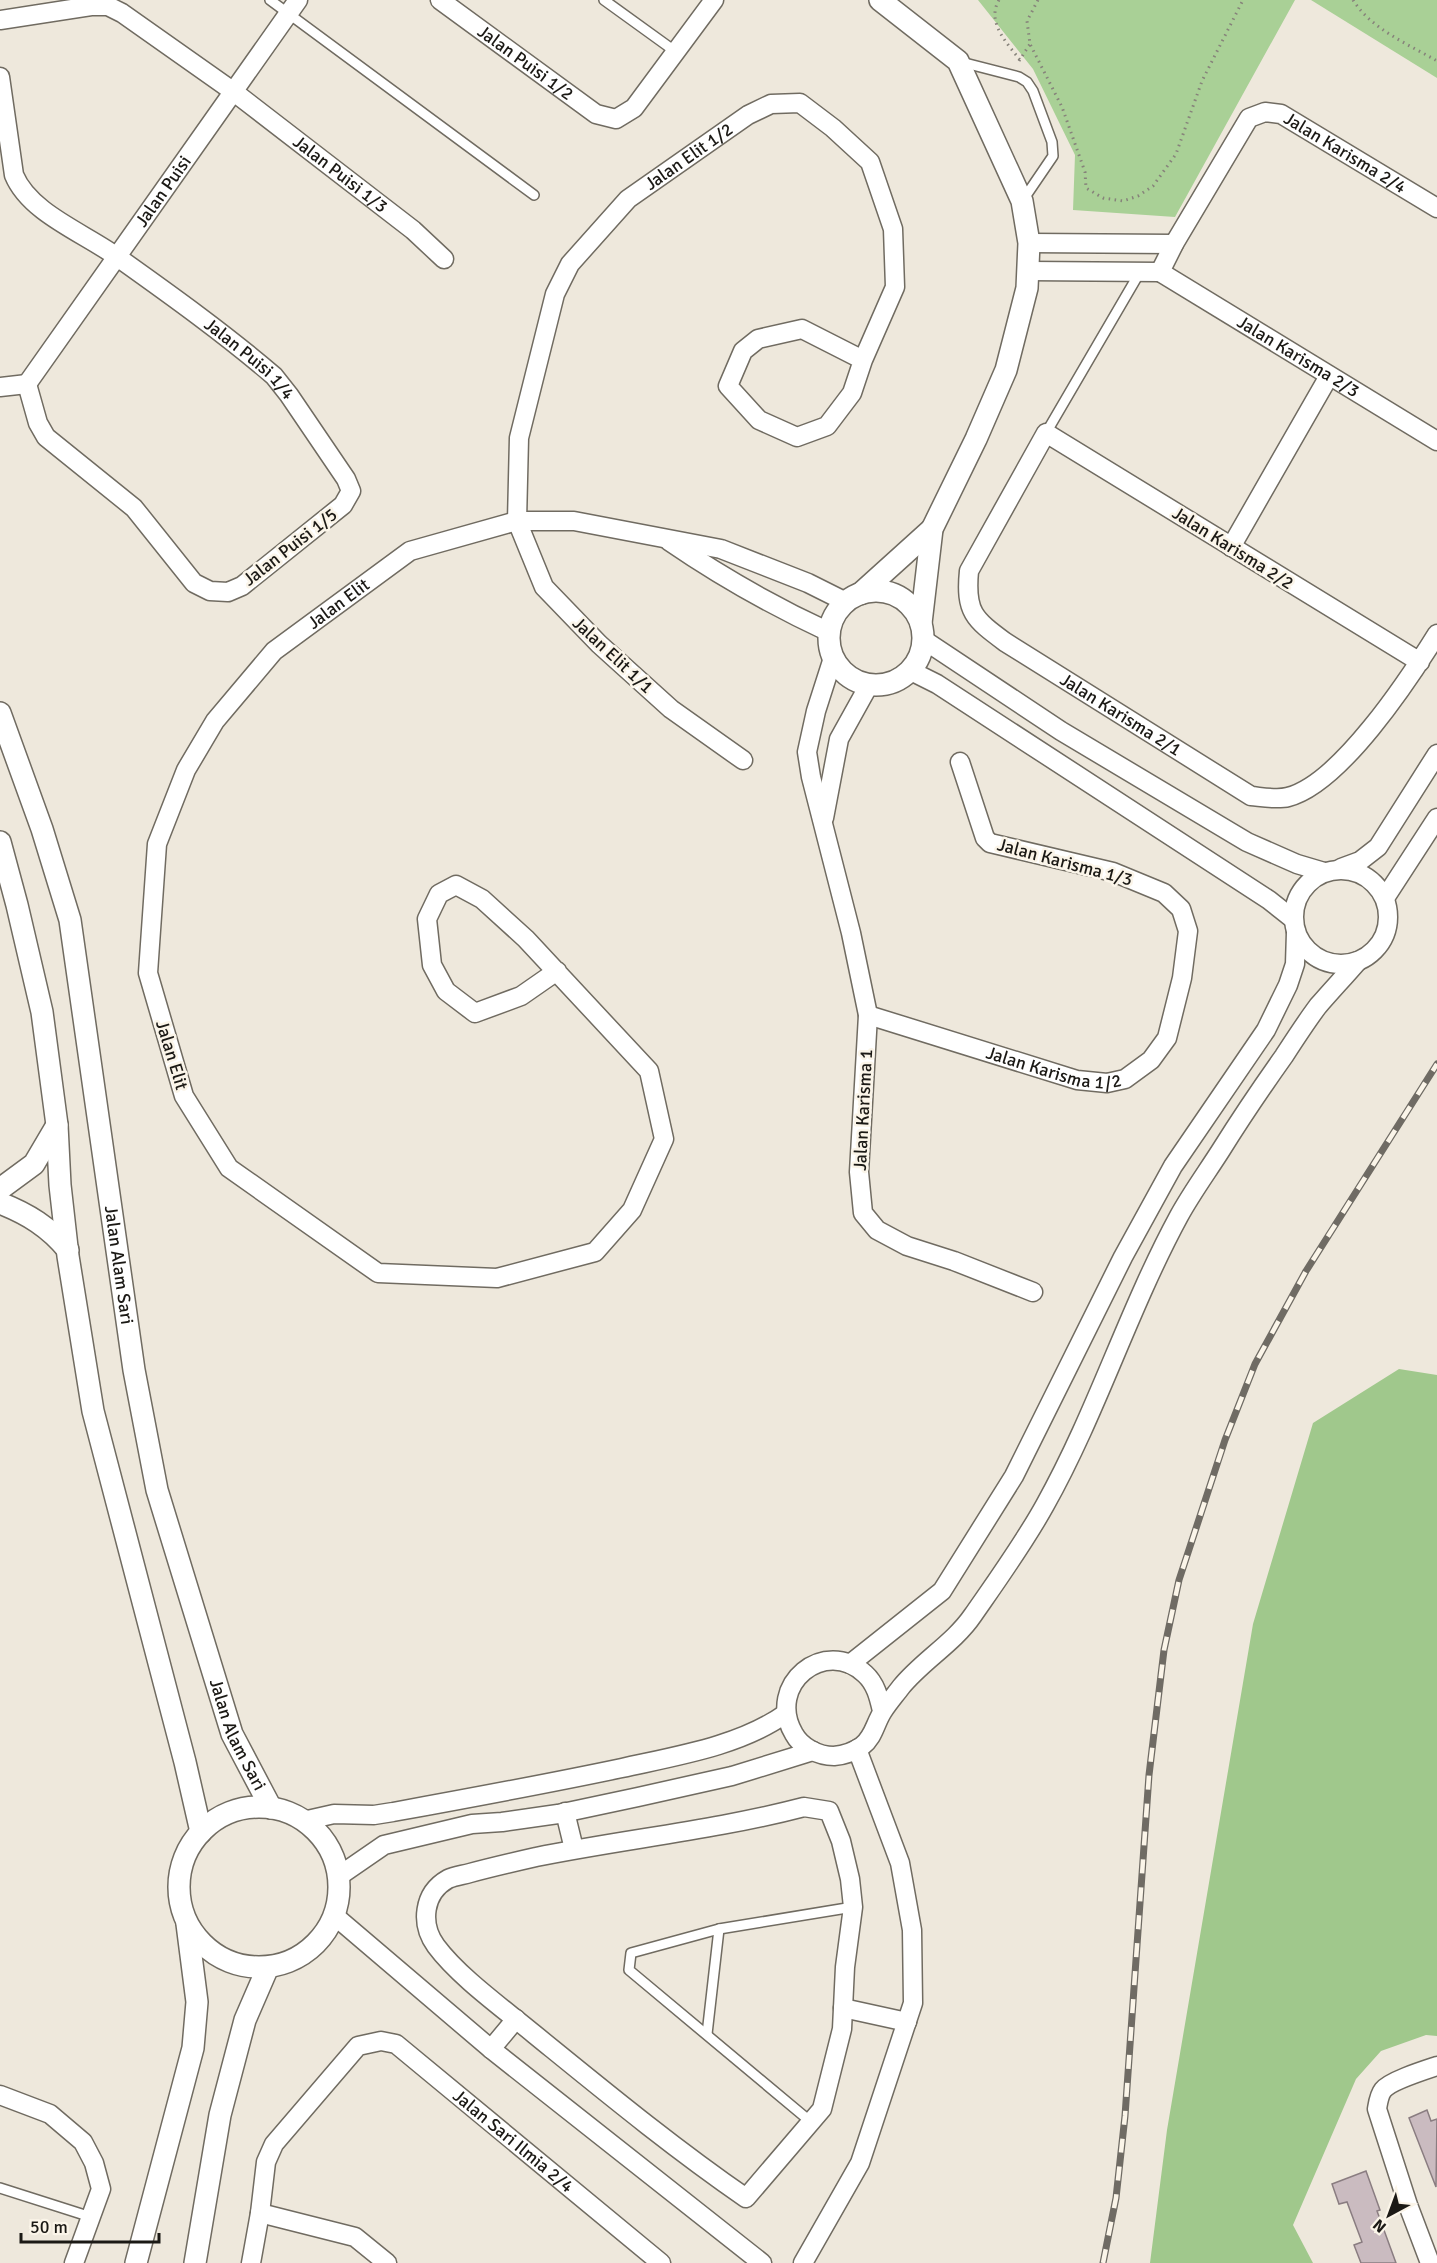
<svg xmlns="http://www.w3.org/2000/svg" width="1437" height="2263" font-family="Signika,sans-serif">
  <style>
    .green { fill: #a9d096 }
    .forest { fill: #a0c88c }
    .building { fill: #cabbc0; stroke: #8a7d81; stroke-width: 1.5 }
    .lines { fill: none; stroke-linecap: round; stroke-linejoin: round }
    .service-casing { stroke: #706b61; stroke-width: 12 }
    .minor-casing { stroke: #706b61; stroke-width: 21 }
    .tertiary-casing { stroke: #706b61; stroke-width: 24 }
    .path { stroke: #86827a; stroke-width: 3; stroke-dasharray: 1.5 4.5; stroke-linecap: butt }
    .service { stroke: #fff; stroke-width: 9 }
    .minor { stroke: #fff; stroke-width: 18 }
    .tertiary { stroke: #fff; stroke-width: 21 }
    .rail-casing { stroke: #6f6b64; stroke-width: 7 }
    .rail { stroke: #fbf5e9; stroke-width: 4.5; stroke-dasharray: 14; stroke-linecap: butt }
    .labels { text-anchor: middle; stroke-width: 5; stroke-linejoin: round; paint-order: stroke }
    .street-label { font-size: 18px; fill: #1b1915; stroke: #fbf5e9 }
  </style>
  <rect width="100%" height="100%" fill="#eee8dc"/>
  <g class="green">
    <path d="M978,0h317l-120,217 -102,-7 2,-55 -42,-86z"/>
    <path d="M1311,0h126v78z"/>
  </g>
  <path class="forest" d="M1399,1369l38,6v661l-11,-1 -45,16 -25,28 -63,146 20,38h-163l17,-133 86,-506 60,-201z"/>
  <g class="building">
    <path d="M1427,2110l4,11 6,-2 -1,68 -27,-69z"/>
    <path d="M1366,2171l14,39 -3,1 19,52h-35l-7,-18 8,-3 -15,-40 -8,2 -7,-20z"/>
  </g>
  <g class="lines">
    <g class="service-casing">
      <g id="service">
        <path d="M270,0l264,195"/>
        <path d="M604,0l72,52"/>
        <path d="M961,62l58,15 8,5 6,9 19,51 1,14 -30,44"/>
        <path d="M1046,433l94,-161"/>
        <path d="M707,2034l12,-105"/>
        <path d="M811,2122l-182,-152 2,-17 88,-24 134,-22"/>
        <path d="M0,2188l91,29"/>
      </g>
    </g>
    <g class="minor-casing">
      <g id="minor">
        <path id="s1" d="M440,0l156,114 20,5 18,-11 80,-108"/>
        <path id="s2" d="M0,20l91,-14h17l14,7 112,79 179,138 31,29"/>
        <path id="s3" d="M0,77l14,98c16,39 73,59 106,84 52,37 105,75 154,117l15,19 57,84 5,12 -8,14 -101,81 -14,6 -18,-1 -16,-8 -60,-75 -88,-71 -8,-14 -11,-39"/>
        <path d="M1029,243l145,1"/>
        <path d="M1028,271l132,1"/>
        <path id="s4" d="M1160,272l14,-28 75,-126 16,-6 16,2 156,94"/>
        <path id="s5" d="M1160,272l277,169"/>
        <path id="s6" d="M27,384l271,-384"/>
        <path d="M0,387l27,-3"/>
        <path d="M669,541c51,35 104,65 160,91"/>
        <path d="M1231,547l98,-171"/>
        <path d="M924,640l137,91 186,111 50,22 27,8"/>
        <path d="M833,658l-17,53 -9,41 4,25 40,156 17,82 -9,157 4,41 14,17 30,16 47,15 79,31"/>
        <path id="s7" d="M1420,662l-374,-229 -77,138c-4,41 5,48 36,71l246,154c11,1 26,4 37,1 52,-13 121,-118 149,-163"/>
        <path d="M911,671l26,13 332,216 24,19"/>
        <path id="s8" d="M743,760l-72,-51 -72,-65 -55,-57 -27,-66 2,-83 36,-144 15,-30 58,-65 120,-84 23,-11 29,-1 33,25 37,34 23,67 2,58 -32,73 -11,33 -25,33 -30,11 -38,-17 -31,-34 15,-35 15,-12 44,-10 61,31"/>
        <path d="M824,818l15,-79 30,-54"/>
        <path d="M1341,868l19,-7 18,-14 59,-93"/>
        <circle cx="1341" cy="917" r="47"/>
        <path d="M1385,898l52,-80"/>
        <path id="s9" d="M557,971l-36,25 -46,17 -29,-22 -14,-26 -5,-46 12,-25 17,-9 26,14 44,40 123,132 15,68 -32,71 -37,42 -98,26 -119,-5 -149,-105 -45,-72 -36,-123 9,-129 29,-74 29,-49 59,-70 136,-100 107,-30h57l147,28 87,34 38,19"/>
        <path id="s10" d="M868,1015l209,65 30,3 18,-4 26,-19 16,-22 15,-60 6,-47 -7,-22 -17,-16 -51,-21 -123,-29 -5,-5 -25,-76"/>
        <path d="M850,1664l92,-73 72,-115 109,-219 50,-91 93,-136 22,-45 7,-21 1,-32"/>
        <path d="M882,1711c-3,-13 -6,-27 -17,-37 -40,-38 -100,11 -71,60 7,13 24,22 40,22 10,-1 20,-4 28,-10 12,-9 13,-23 21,-35 5,-8 12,-16 18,-24 21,-26 53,-44 72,-72 25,-36 51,-72 72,-110 52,-93 83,-195 134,-289 12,-22 28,-44 42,-66 20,-32 41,-63 63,-94 11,-17 22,-34 34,-50 13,-15 27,-30 40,-45"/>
        <path d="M804,1807l25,4 12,30 9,38 3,28 -8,60 -3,62 -20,80 -76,89c-74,-51 -143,-108 -212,-164 -30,-25 -75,-57 -98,-88 -16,-22 -13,-53 12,-67 6,-3 15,-4 22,-6 22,-6 44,-11 66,-16 89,-18 180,-27 268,-50z"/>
        <path d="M565,1812l9,37"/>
        <path d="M303,1821l31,-7 40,1 19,-3c77,-14 153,-28 229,-44 54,-12 118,-22 163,-54"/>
        <path d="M339,1876l45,-31 88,-21 30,-2 56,-8 80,-17 94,-21 81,-25"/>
        <path d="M336,1917l155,132 271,214"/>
        <path d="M843,2008l64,14"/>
        <path d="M491,2049l25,-30"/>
        <path d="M0,2095l50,19 33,28 11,21 7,26 -27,74"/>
        <path d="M260,2213l95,24 32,26"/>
        <path id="s11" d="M251,2263l9,-50 6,-51 8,-18 84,-98 23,-5 15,3 265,219"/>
        <path d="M803,2263l57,-100 53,-160 -1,-73 -12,-67 -43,-114"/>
        <path d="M1430,2263l-22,-58 -31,-96c1,-6 2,-14 6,-19 7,-9 42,-20 54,-24"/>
      </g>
    </g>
    <g class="tertiary-casing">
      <g id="tertiary">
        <path d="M880,0l78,61 64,140 7,42 -2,45 -21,82 -30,69 -44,90 -11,94"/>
        <circle cx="876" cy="638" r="47"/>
        <path d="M860,594l72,-65"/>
        <path id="s12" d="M0,713l42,116 28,91 64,450 23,120 75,244 39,74"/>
        <path d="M0,842l17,63 25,107 15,113 3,60 8,71 25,155 92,351 16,70"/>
        <path d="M0,1189l34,-25 23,-39"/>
        <path d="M0,1203c28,11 49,24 68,47"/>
        <circle cx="259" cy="1887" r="80"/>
        <path d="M136,2263l57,-215 4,-46 -10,-78"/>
        <path d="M195,2263l25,-148 25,-95 23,-53"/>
      </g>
    </g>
    <g class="path">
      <path d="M999,0c-13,22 8,43 21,60"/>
      <path d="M1038,0l-11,21 3,23 32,63 23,65 1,16 17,10 20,3 15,-5 15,-10 23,-32 26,-73 41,-81"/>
      <path d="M1353,0c18,29 55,44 84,61"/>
      <path d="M1019,61l11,-17"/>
    </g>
    <use href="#service" class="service"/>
    <use href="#minor" class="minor"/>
    <use href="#tertiary" class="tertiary"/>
    <g class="rail-casing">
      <path id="rail" d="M1103,2263l13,-65 9,-82 24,-341 15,-125 15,-70 46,-140 30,-76 51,-93 131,-207"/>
    </g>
    <use href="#rail" class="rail"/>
  </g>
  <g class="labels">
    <g class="street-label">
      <text dy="6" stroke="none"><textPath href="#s1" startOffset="106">Jalan Puisi 1/2</textPath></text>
      <text dy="6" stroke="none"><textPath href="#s4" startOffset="286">Jalan Karisma 2/4</textPath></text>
      <text dy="6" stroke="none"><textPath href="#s8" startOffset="762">Jalan Elit 1/2</textPath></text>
      <text dy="6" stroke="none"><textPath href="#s2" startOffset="396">Jalan Puisi 1/3</textPath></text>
      <text dy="6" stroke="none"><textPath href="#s6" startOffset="236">Jalan Puisi</textPath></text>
      <text dy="6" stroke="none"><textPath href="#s5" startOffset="162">Jalan Karisma 2/3</textPath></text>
      <text dy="6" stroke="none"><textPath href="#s3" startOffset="400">Jalan Puisi 1/4</textPath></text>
      <text transform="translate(290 547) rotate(-38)" y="6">Jalan Puisi 1/5</text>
      <text transform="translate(1233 548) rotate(32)" y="6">Jalan Karisma 2/2</text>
      <text dy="6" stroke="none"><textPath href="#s9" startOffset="1778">Jalan Elit</textPath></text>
      <text transform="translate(613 655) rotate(43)" y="6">Jalan Elit 1/1</text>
      <text dy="6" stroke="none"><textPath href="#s7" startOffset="819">Jalan Karisma 2/1</textPath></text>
      <text transform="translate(1065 862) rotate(15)" y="6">Jalan Karisma 1/3</text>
      <text transform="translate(172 1055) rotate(73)" y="6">Jalan Elit</text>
      <text dy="6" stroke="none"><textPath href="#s10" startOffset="194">Jalan Karisma 1/2</textPath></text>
      <text transform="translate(863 1110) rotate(-87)" y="6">Jalan Karisma 1</text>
      <text dy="6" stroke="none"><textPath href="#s12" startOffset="567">Jalan Alam Sari</textPath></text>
      <text dy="6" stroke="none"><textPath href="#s12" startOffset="1053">Jalan Alam Sari</textPath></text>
      <text dy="6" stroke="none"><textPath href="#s11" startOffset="442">Jalan Sari Ilmia 2/4</textPath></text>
    </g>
  </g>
  <g transform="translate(1389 2215) rotate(221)" stroke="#fbf5e9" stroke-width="4.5" paint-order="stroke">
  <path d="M0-4.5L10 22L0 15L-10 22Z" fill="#1b1915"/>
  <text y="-9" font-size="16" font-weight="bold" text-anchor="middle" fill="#1b1915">N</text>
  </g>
  <path d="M21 2233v9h138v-9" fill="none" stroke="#1b1915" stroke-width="3"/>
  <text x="30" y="2233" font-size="18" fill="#1b1915" stroke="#fbf5e9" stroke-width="4.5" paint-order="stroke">50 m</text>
</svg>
